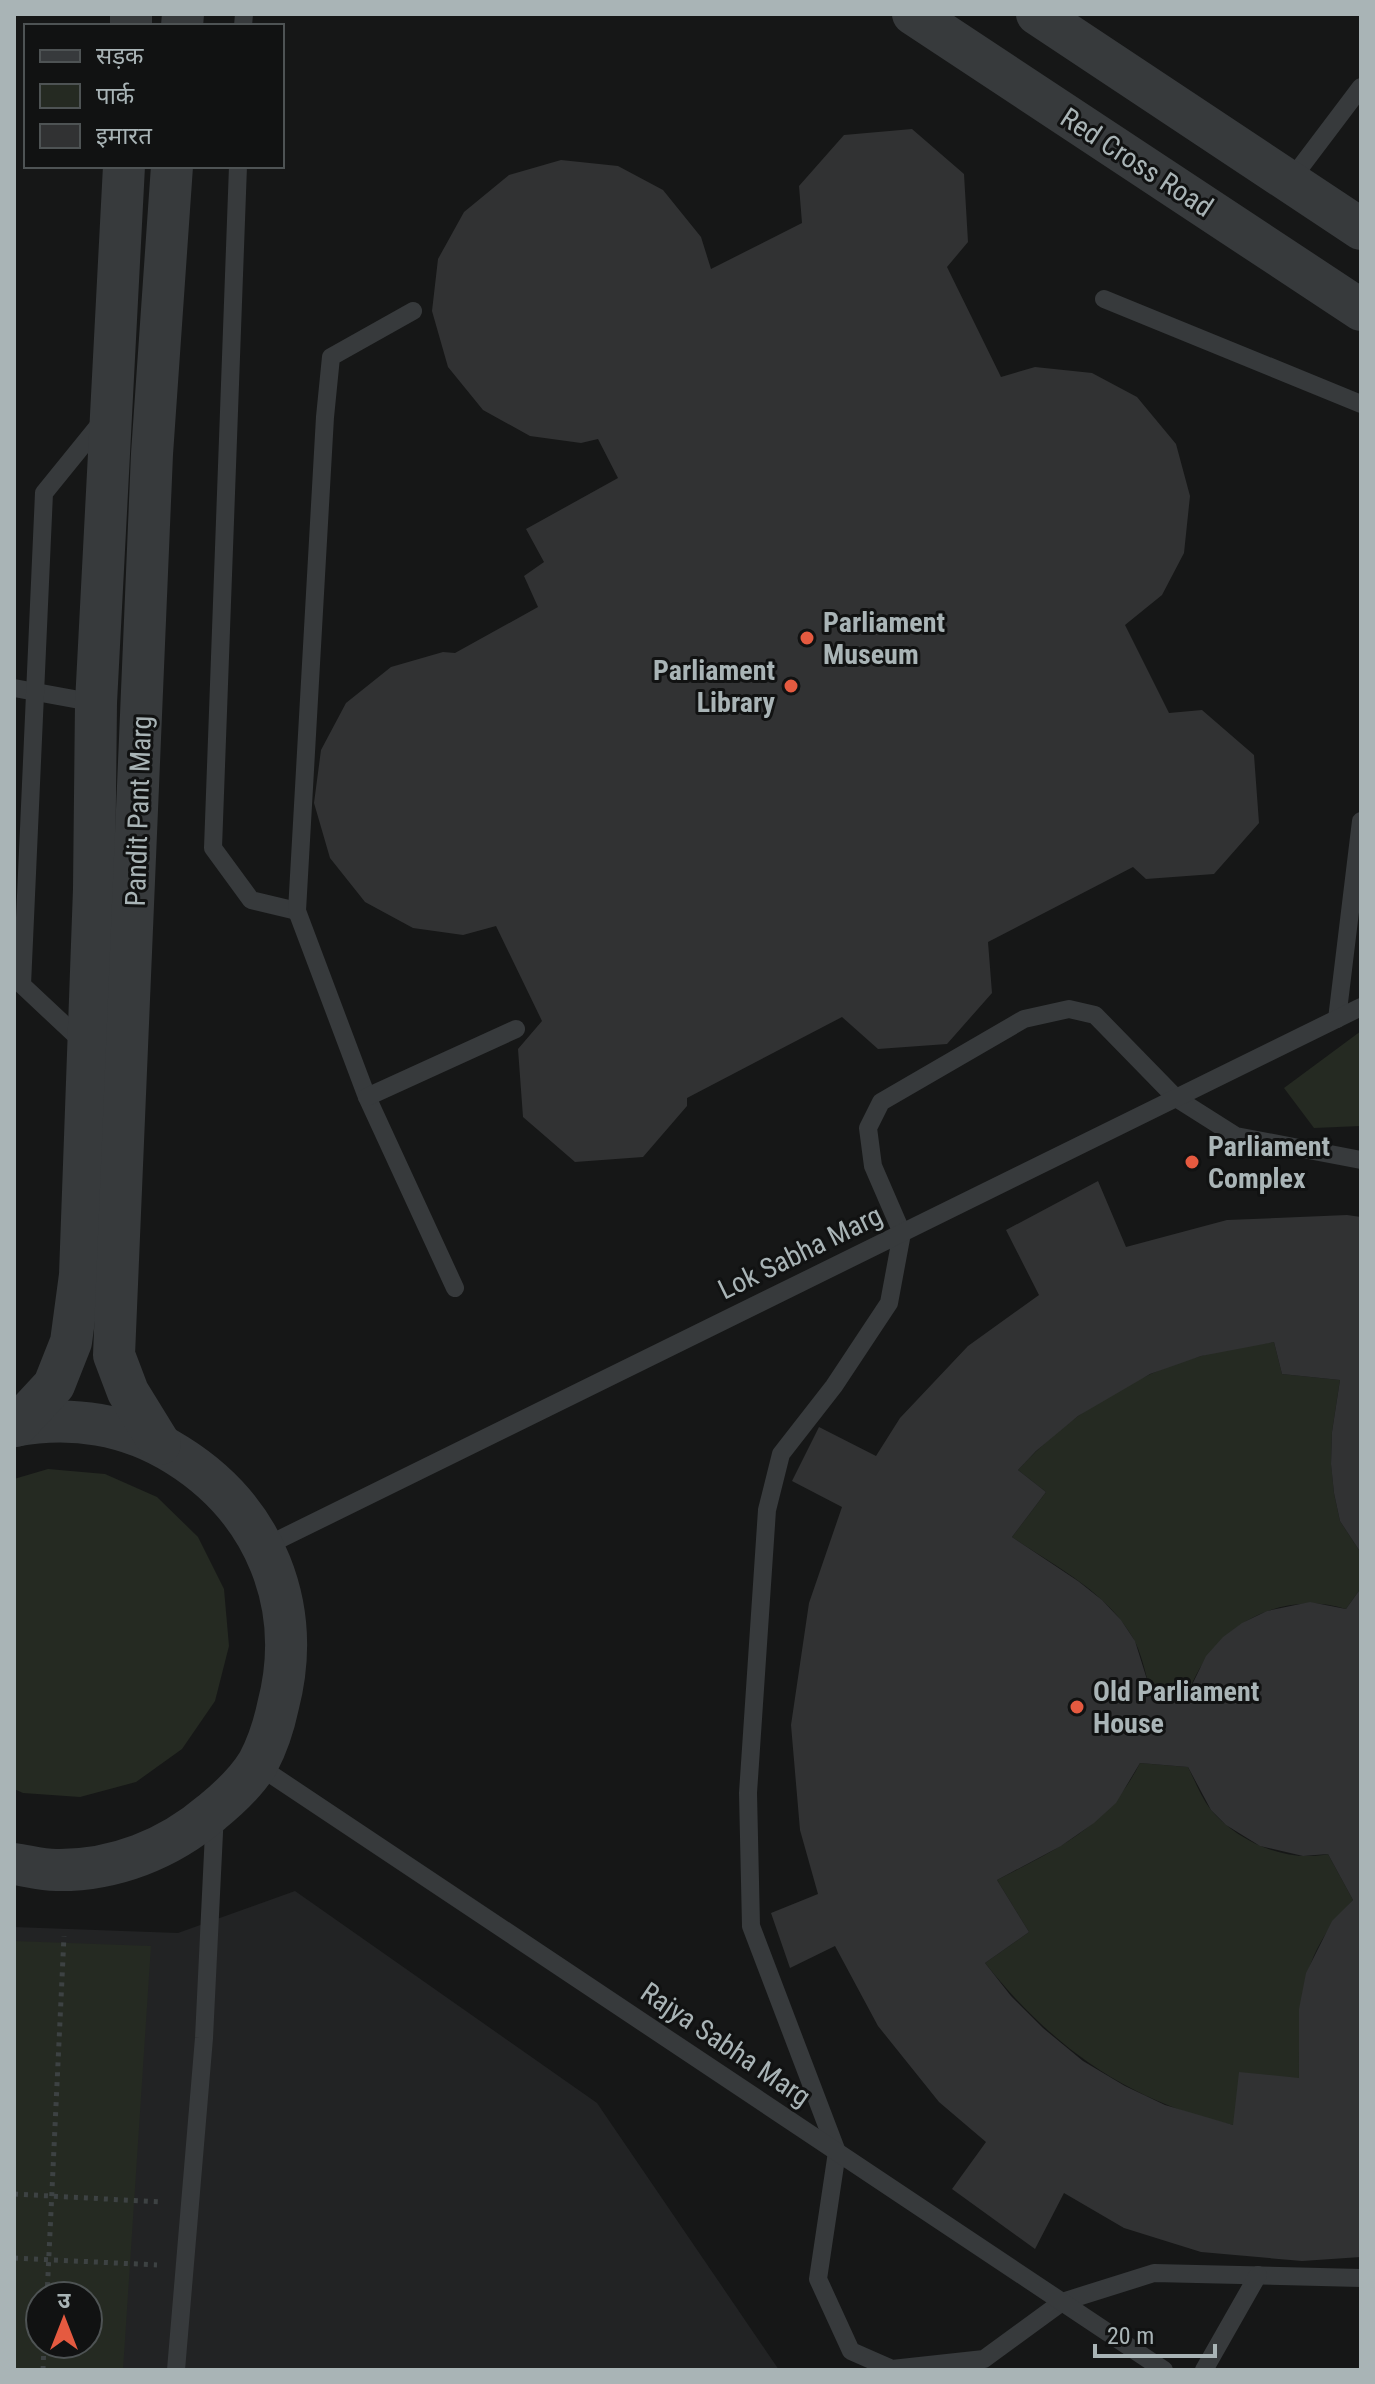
<svg xmlns="http://www.w3.org/2000/svg" width="1375" height="2384" font-family="'Roboto Condensed','Noto Sans Devanagari',sans-serif">
  <style>
    .built { fill: #222324; fill-rule: evenodd }
    .green { fill: #252a22; fill-rule: evenodd }
    .building { fill: #313233; fill-rule: evenodd }
    .lines { fill: none; stroke-linecap: round; stroke-linejoin: round }
    .path { stroke: #3d4243; stroke-width: 5; stroke-dasharray: 4 6; stroke-linecap: butt }
    .service { stroke: #373a3c; stroke-width: 18 }
    .tertiary { stroke: #373a3c; stroke-width: 42 }
    .poi-dot { fill: #e55a40; stroke: #111212; stroke-width: 3 }
    .labels { text-anchor: middle; stroke-width: 6; stroke-linejoin: round; paint-order: stroke }
    .street-label { font-size: 28px; fill: #a9b4b6; stroke: #111212 }
    .poi-label { font-size: 28px; font-weight: bold; fill: #a9b4b6; stroke: #111212; text-anchor: start }
  </style>
  <rect width="100%" height="100%" fill="#161717"/>
  <path class="built" d="M295,1891l302,212 182,267h-765v-443l164,6zM40,2296h48v48h-48z"/>
  <g class="green">
    <path d="M1361,1031v95l-47,2 -30,-40z"/>
    <path d="M1274,1342l8,32 58,6 -8,52 -1,31 3,30 6,28 21,32v35l-15,21c-66,-20 -132,17 -156,80l-41,-3c-4,-15 -8,-34 -16,-48 -26,-46 -78,-72 -121,-101l34,-45 -28,-22c48,-53 113,-95 183,-114 23,-7 49,-10 73,-14z"/>
    <path d="M48,1469l57,5 52,23 41,40 26,52 5,57 -14,55 -33,48 -46,33 -56,15 -57,-4 -9,-4v-310z"/>
    <path d="M1140,1763l48,4c7,14 13,30 23,43 27,32 76,53 117,44l25,46c-56,58 -54,103 -54,178l-66,47c-105,-23 -182,-79 -248,-162l44,-31 -32,-52c60,-31 111,-53 143,-117z"/>
    <path d="M14,1941l137,5 -28,424h-109zM88,2296v48h-48v-48z"/>
  </g>
  <g class="building">
    <path d="M912,129l52,45 4,68 -21,25 54,110 34,-10 57,6 45,24 39,47 14,52 -6,57 -22,42 -37,30 44,88 33,-3 52,45 5,68 -45,51 -68,5 -13,-12 -145,75 4,51 -45,51 -69,5 -36,-32 -155,81v8l-44,51 -68,5 -52,-45 -5,-68 24,-28 -46,-95 -33,9 -50,-7 -48,-26 -35,-44 -16,-55 7,-53 25,-47 45,-36 52,-15 12,1 83,-46 -14,-31 20,-14 -18,-33 92,-51 -20,-39 -17,4 -51,-7 -47,-26 -35,-43 -16,-56 6,-52 26,-47 45,-37 52,-15 57,6 45,24 38,47 10,32 91,-46 -3,-37 45,-51z"/>
    <path d="M1098,1181l28,66 101,-27 120,-5 14,2v336l-21,-32 -6,-28 -3,-29 1,-32 8,-52 -58,-6 -8,-32 -73,14 -51,18 -72,42 -42,35 -18,19 28,22 -34,45 66,44 24,19 19,20 14,21 14,45 41,3 16,-33 17,-19 19,-14 25,-12 43,-9 36,7 15,-21v669l-59,4 -101,-9 -77,-24 -60,-35 -29,56 -83,-60 34,-47 -47,-40 -61,-76 -43,-80 -45,22 -19,-55 47,-19 -18,-64 -9,-105 18,-122 33,-96 -50,-26 27,-54 57,29 24,-38 68,-72 71,-51 -33,-65zM1140,1763l48,4 23,43 15,15 34,21 43,10 25,-2 25,46 -21,21 -26,52 -7,36v69l-60,-6 -6,53 -68,-20 -40,-19 -42,-25 -40,-33 -32,-32 -26,-33 44,-31 -32,-52 64,-34 33,-23 22,-20z"/>
  </g>
  <g class="lines">
    <g class="path">
      <path d="M14,2194l147,8"/>
      <path d="M14,2258l143,7"/>
      <path d="M47,2296l17,-360"/>
      <path d="M43,2370l1,-26"/>
    </g>
    <g class="service">
      <path d="M243,26l1,-12"/>
      <path d="M238,166l-25,682 38,52 46,11"/>
      <path d="M1290,181l71,-94"/>
      <path d="M1104,299l257,105"/>
      <path d="M413,311l-82,46 -6,60 -28,494 70,186 88,191"/>
      <path d="M14,688l82,15"/>
      <path d="M1337,1019l24,-198"/>
      <path d="M86,1045l-64,-60 22,-492 60,-74"/>
      <path d="M367,1097l149,-68"/>
      <path d="M1361,1160l-125,-24 -60,-38 -81,-83 -26,-6 -45,10 -143,83 -13,26 5,38 29,67 -13,70 -55,83 -53,68 -14,56 -19,283 3,133 86,226 -19,127 33,72 41,18 92,-10 78,-57 92,-29 207,5"/>
      <path d="M264,1547l1097,-540"/>
      <path d="M257,1765l907,605"/>
      <path d="M176,2370l28,-332 11,-226"/>
      <path d="M1204,2370l54,-95"/>
    </g>
    <g class="tertiary">
      <path d="M913,14l448,296"/>
      <path d="M1037,14l324,215"/>
      <path d="M131,26v-12"/>
      <path d="M182,26l1,-12"/>
      <path d="M14,1426c57,-11 114,-2 163,29 88,55 127,151 101,251 -4,19 -11,40 -20,57 -11,18 -30,36 -46,49 -43,37 -98,59 -156,58 -14,0 -28,-4 -42,-6"/>
      <path d="M16,1426l38,-41 17,-43 9,-67 14,-386 2,-186 28,-537"/>
      <path d="M160,1444l-32,-52 -14,-37 38,-901 20,-288"/>
    </g>
  </g>
  <g class="poi-dot">
    <circle cx="807" cy="638" r="8"/>
    <circle cx="791" cy="686" r="8"/>
    <circle cx="1192" cy="1162" r="8"/>
    <circle cx="1077" cy="1707" r="8"/>
  </g>
  <g class="labels">
    <g class="street-label">
      <text transform="translate(1137 162) rotate(33)" y="10">Red Cross Road</text>
      <text transform="translate(138 811) rotate(-88)" y="10">Pandit Pant Marg</text>
      <text transform="translate(800 1252) rotate(-26)" y="10">Lok Sabha Marg</text>
      <text transform="translate(726 2044) rotate(34)" y="10">Rajya Sabha Marg</text>
    </g>
    <g class="poi-label">
      <text x="823" y="632">Parliament<tspan x="823" dy="32">Museum</tspan></text>
      <text x="775" y="680" text-anchor="end">Parliament<tspan x="775" dy="32">Library</tspan></text>
      <text x="1208" y="1156">Parliament<tspan x="1208" dy="32">Complex</tspan></text>
      <text x="1093" y="1701">Old Parliament<tspan x="1093" dy="32">House</tspan></text>
    </g>
  </g>
  <rect width="1375" height="2384" fill="none" stroke="#a9b4b6" stroke-width="32"/>
  <rect x="24" y="24" width="260" height="144" fill="#111212" stroke="#4e5354" stroke-width="2"/>
  <rect x="40" y="50" width="40" height="12" fill="#373a3c" stroke="#4e5354" stroke-width="2"/>
  <text x="96" y="64" font-size="24" fill="#a9b4b6">सड़क</text>
  <rect x="40" y="84" width="40" height="24" fill="#252a22" stroke="#4e5354" stroke-width="2"/>
  <text x="96" y="104" font-size="24" fill="#a9b4b6">पार्क</text>
  <rect x="40" y="124" width="40" height="24" fill="#313233" stroke="#4e5354" stroke-width="2"/>
  <text x="96" y="144" font-size="24" fill="#a9b4b6">इमारत</text>
  <g transform="translate(64 2320)"><circle r="38" fill="#111212" stroke="#4e5354" stroke-width="2"/>
  <path d="M0-6L14 30L0 20L-14 30Z" fill="#e55a40"/>
  <text y="-12" font-size="22" font-weight="bold" text-anchor="middle" fill="#a9b4b6">उ</text>
  </g>
  <path d="M1095 2344v12h120v-12" fill="none" stroke="#a9b4b6" stroke-width="4"/>
  <text x="1107" y="2344" font-size="24" fill="#a9b4b6" stroke="#111212" stroke-width="6" paint-order="stroke">20 m</text>
</svg>
